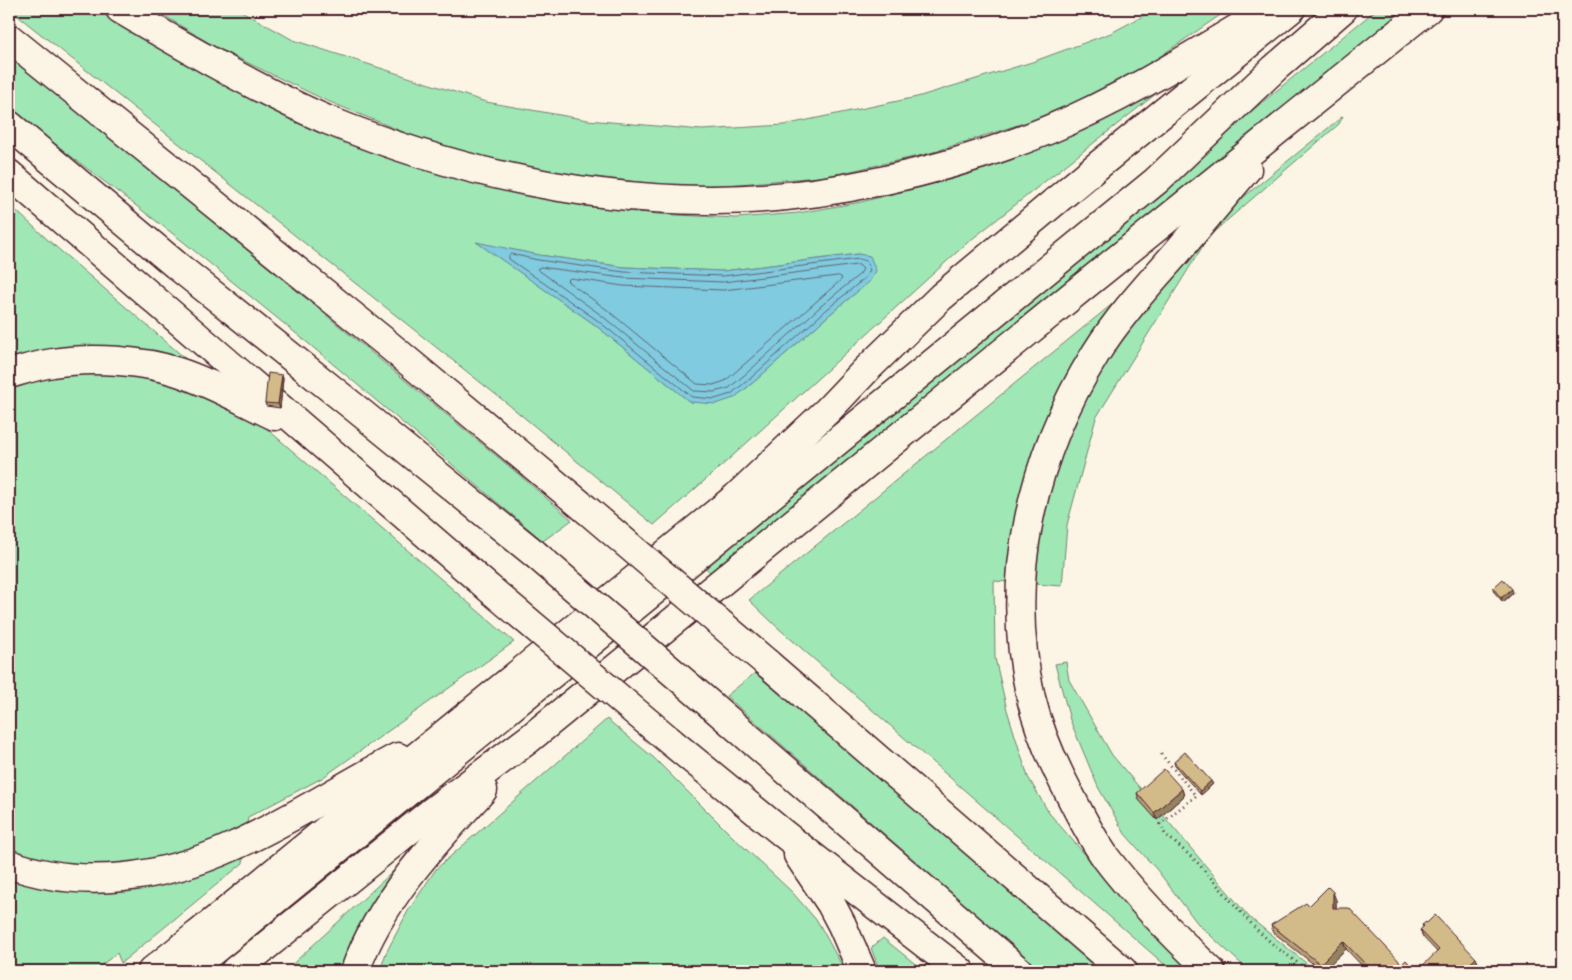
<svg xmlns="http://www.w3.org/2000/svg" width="1572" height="980" font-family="Dekko,sans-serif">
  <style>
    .green { fill: #9fe7b5; stroke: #748370; fill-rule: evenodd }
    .water { fill: #80cbdf; stroke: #6a8697 }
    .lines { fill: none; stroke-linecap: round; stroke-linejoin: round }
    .shore { stroke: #606473; stroke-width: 1 }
    .major-casing { stroke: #4a1f2b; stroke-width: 31 }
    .highway-casing { stroke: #4a1f2b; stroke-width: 31 }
    .path { stroke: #4a1f2b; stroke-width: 3; stroke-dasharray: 1 4; stroke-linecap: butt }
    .major { stroke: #fcf5e5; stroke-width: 28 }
    .highway { stroke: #fcf5e5; stroke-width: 28 }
    .highway-bridge-casing { stroke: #4a1f2b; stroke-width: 31; stroke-linecap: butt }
    .highway-bridge { stroke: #fcf5e5; stroke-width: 28 }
    .wall { fill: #b5a076; stroke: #4a1f2b }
    .shaded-wall { fill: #948260; stroke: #4a1f2b }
    .building { fill: #d3ba89; stroke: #4a1f2b }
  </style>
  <rect width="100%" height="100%" fill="#fcf5e5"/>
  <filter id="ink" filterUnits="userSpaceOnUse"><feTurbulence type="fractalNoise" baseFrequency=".02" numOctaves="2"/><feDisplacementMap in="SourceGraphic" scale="10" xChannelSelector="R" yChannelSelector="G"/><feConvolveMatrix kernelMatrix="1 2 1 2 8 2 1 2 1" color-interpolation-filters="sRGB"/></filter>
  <g filter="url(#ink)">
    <g class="green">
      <path d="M9,9h92l40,26 336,146 108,25 73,8 78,4 62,-5 63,-11 98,-25 93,-34 105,-50 -190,150 -239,217 -74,65 -145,-120zM478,243l61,12 85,12 99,4 136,-17 10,28 -40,33 -74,66 -21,17 -44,4 -96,-78z"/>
      <path d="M153,9h85l55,31 193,62 102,18 114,10 82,-5 133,-28 115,-35 79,-29 45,-24h73l-77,53 -77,40 -48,20 -100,32 -98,22 -101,9 -55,1 -111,-13 -84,-17 -65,-20 -88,-36 -106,-51z"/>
      <path d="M1377,9h33l-699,564 -13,-12z"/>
      <path d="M9,53l501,414 62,53 -29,21 -234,-197 -128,-104 -172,-131z"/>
      <path d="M1343,116l-4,8 -130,112 -113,182 -29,107 -5,61 -68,-5 1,77 12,52 21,67 21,36 98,113 42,45h-17l-395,-344 -28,-27z"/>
      <path d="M9,204l39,36 466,402 -192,136 -74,39 -5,46 -122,100 -4,-10 -23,18h-85z"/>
      <path d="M1066,662l3,18 43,75 137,162 67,54h-67l-51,-47 -41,-54 -32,-36 -27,-47 -28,-67 -15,-56z"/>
      <path d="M755,673l233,196 116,102h-63l-315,-275z"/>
      <path d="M607,719l47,39 78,78 60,56 26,30 27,49h-465l6,-18 22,-42 28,-42z"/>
      <path d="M401,864l-55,107h-61z"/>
      <path d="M883,938l41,33h-44l-9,-23z"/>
    </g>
    <path class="water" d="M476,242l63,13 85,12 99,4 135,-17 12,2 6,15 -7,11 -40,33 -74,66 -21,17 -18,6 -26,-2 -96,-78z"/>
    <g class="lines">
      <g class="shore">
        <path d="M511,254l27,6 86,12 99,4 136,-17 7,2 4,9 -5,8 -40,33 -73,66 -21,17 -16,5 -23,-2 -95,-77 -88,-61v-3z"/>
        <path d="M859,265l4,4 -3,5 -39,32 -73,66 -19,16 -15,4 -20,-1 -93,-76 -64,-46 3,-2 83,11 100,4z"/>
        <path d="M839,276l3,2 -1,2 -116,101 -12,4 -16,-1 -91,-75 -39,-28 3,-3 53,8 100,4z"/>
      </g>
      <g class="major-casing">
        <g id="major">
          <path d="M152,971l45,-36"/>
          <path d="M188,971l968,-790 119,-113 68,-59"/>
        </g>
      </g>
      <g class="highway-casing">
        <g id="highway">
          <path d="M120,9c30,18 60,35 90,52 38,21 76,41 115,58 122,50 250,80 382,81 111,1 238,-28 341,-70 75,-31 145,-75 215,-117"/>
          <path d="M9,38l376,304 202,168"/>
          <path d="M9,125l167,140 178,142 181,147"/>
          <path d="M9,174l482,416"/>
          <path d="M9,374c14,-4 29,-9 44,-11 38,-6 89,-3 125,9 34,11 65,29 97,44"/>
          <path d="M767,663l356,308"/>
          <path d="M712,706l307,265"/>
          <path d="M670,741l115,94 175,136"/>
          <path d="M798,855l33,49 11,21 20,46"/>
          <path d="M9,864c74,27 155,14 225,-18 56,-25 109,-60 164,-89"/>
          <path d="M197,935l539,-438 92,-87 38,-40 75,-73 154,-129 196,-159"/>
          <path d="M235,971l199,-161 95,-71 550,-449 349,-281"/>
          <path d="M355,971c25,-70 78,-127 128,-181"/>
          <path d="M1211,971c-37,-35 -74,-72 -105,-113 -14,-20 -26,-43 -37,-65 -16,-30 -30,-62 -38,-95 -28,-120 1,-242 65,-345 23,-37 53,-69 82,-102 23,-27 46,-55 69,-82"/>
        </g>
      </g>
      <path class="path" d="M1161,754l35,42 -36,28 5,10 31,27 59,67 21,19 33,24"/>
      <use href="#major" class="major"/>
      <use href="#highway" class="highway"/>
      <g class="highway-bridge-casing">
        <g id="highway-bridge">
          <path d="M587,510l180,153"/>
          <path d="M535,554l177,152"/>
          <path d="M491,590l179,151"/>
        </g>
      </g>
      <use href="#highway-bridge" class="highway-bridge"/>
    </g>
    <g class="wall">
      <path d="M282,375l1,4 -3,29 -14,-2 -1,-3z"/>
      <path d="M1493,588l20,5 -10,9 -9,-10z"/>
      <path d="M1174,762l39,22 -12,11 -26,-29z"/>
      <path d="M1182,789l2,7 -27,24 -18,-20 -2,-7z"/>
      <path d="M1336,900v8l66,56 14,7h-49l-21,-22 -24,22 -49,-39 -2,-7z"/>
      <path d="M1422,925l57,40 -42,-13 -14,-15 -3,-7 3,-3z"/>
    </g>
    <g class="shaded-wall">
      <path d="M282,375l1,4 -3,29 -2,-4z"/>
      <path d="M1512,589l1,4 -10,9 -2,-4z"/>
      <path d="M1211,781l2,3 -12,11 -1,-4z"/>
      <path d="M1182,789l2,7 -27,24 -3,-7z"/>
      <path d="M1333,892l3,8v15l-3,-7z"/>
      <path d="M1343,941l3,8 -23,22 -3,-7z"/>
      <path d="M1476,958l3,7 -6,6h-11z"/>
    </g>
    <g class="building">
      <path d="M268,373l14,2 -4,29 -13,-1z"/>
      <path d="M1503,579l9,10 -11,9 -8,-10z"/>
      <path d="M1185,752l26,29 -11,10 -26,-29z"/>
      <path d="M1164,769l18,20 -28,24 -17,-20z"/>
      <path d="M1328,887l5,5v16h16l53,56 4,-4 10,11h-44l-29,-30 -23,23 -49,-39 35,-22 3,3z"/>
      <path d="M1435,915l41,43 -14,13h-45l22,-21 -19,-20 4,-4 -2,-1 4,-3 1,1z"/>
    </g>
  </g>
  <rect width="1572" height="980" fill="none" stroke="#fcf5e5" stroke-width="30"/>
  <rect x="15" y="15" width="1542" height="950" fill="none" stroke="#4a1f2b" stroke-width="2" filter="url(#ink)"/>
</svg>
